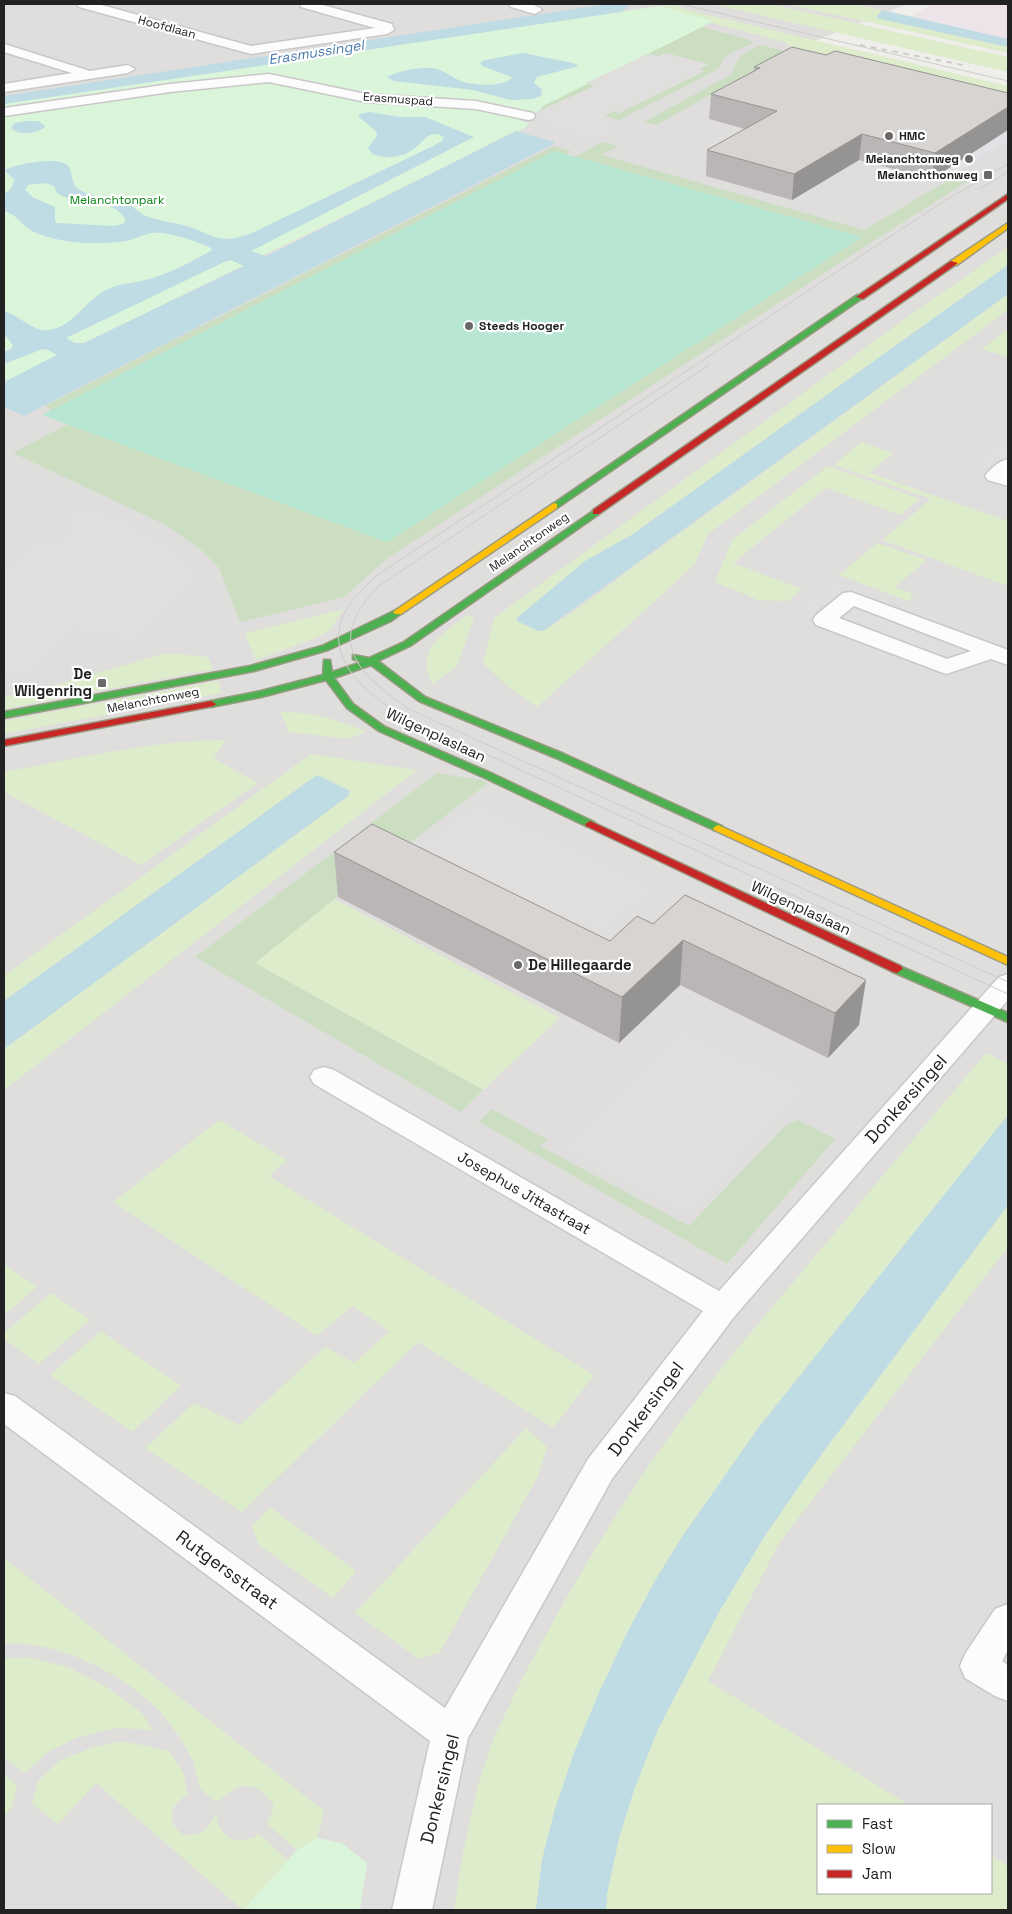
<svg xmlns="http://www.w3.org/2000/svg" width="1012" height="1914" font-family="'Space Grotesk',sans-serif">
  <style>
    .residential { fill: #dfdedc; fill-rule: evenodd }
    .industrial { fill: #ede4e9 }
    .grass { fill: #ddeccb }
    .forest { fill: #cbdec1 }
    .park { fill: #daf5da }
    .pitch { fill: #b7e6d2 }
    .parking { fill: #e0dfde }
    .plaza { fill: #e2e1e5 }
    .water { fill: #bfdbe3; fill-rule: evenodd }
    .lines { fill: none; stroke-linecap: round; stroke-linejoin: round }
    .street-casing { stroke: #c9c8c7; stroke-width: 3 }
    .fast-casing { stroke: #999a82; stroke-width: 3 }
    .slow-casing { stroke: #999a82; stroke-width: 3 }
    .jam-casing { stroke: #999a82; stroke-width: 3 }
    .street { fill: #fdfcfc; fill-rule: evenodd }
    .fast { fill: #4caf50; fill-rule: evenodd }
    .slow { fill: #ffc107; fill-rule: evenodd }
    .jam { fill: #c62828; fill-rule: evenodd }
    .tram { stroke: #ccc; stroke-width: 1 }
    .rail { stroke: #ccc; stroke-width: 2; stroke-dasharray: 5.5 5.5; stroke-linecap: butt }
    .wall { fill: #b9b6b5 }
    .shaded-wall { fill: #969493 }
    .building { fill: #d7d4d2; stroke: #969493 }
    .poi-dot { fill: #6a6968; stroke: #fff; stroke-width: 2 }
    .labels { text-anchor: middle; stroke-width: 4.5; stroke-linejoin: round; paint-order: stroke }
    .far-street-label { font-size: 12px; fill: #222; stroke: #fff }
    .far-poi-label { font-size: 12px; font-weight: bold; fill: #222; stroke: #fff; text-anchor: start }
    .far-park-label { font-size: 12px; fill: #0c8416; stroke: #fff }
    .far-water-label { font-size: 14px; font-style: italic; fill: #4a7aab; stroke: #fff }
    .poi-label { font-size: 15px; font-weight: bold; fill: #222; stroke: #fff; text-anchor: end }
    .street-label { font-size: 15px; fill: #222; stroke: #fff }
    .near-street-label { font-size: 18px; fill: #222; stroke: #fff }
  </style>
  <rect width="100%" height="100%" fill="#f0eeeb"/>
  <path class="residential" d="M4,4h903l-103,41 204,50v1815h-1004zM818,1805h173v88h-173z"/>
  <path class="industrial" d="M933,4h75v47l-111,-27z"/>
  <g class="grass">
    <path d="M657,4l18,1 16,6 317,75v20l-222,-61 1,-2 -101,-27z"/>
    <path d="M712,4h58l238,53v15z"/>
    <path d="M786,4h69l27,6 -6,7 132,30v6z"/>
    <path d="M1008,247v18l-375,269 -94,97c15,-2 77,-51 93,-63 126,-91 251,-183 376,-274v16l-300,224 -13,29 -31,30 -127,114 -32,-23 -22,-21 11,-45 419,-305z"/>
    <path d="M1008,329v28l-26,-8z"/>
    <path d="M861,442l32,11 -24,20 139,48v65l-126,-46 49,-41 -97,-34z"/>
    <path d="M828,466l92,33 -20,16 -74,-27 -93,75 69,26 -13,12 -31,-1 -43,-18 17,-42z"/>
    <path d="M877,543l50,17 -32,27 19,7 -6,7 -69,-26z"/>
    <path d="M344,609l-15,22 -18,9 -56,20 -10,-27z"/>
    <path d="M467,615l7,3 -17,48 -24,18c-19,-34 10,-50 34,-69z"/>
    <path d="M167,653l41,4 5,12 -209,40v-12l52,-12z"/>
    <path d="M218,681l4,12 -218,41v-13z"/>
    <path d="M280,712c31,-1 58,8 86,19l-17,8 -60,-7z"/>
    <path d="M217,740h9l-12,16 4,5 40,22 -117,82 -137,-73v-20c70,-13 141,-30 213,-32z"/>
    <path d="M311,754l106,16 -413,320v-41l344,-253 -31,-21 -313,226v-25z"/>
    <path d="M334,899l226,119 -77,72 -228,-127z"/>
    <path d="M986,1053l22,11v51l-249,312 -75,107 -28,45 -29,54 -29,62 -24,58 -19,56 -13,51 -6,50h-82l8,-52 16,-73 16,-48 29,-60 42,-77 41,-69 41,-63 39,-54 46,-59z"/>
    <path d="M219,1120l68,40 -18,16 325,199 -41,53 -135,-86 -176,170 -97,-64 49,-45 46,22 85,-78 30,16 34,-32 -37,-25 -35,30 -204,-134z"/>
    <path d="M1008,1205v42l-229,296 -71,138 201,124h-91v88h173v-38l17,11v44h-402l1,-16 12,-56 15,-48 24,-61 61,-117 45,-75 51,-74z"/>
    <path d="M4,1264l33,23 -33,28z"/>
    <path d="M51,1293l39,27 -51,44 -35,-25v-6z"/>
    <path d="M101,1331l80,55 -49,46 -82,-57z"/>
    <path d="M526,1428l21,19 -9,29 -98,176 -21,7 -64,-46z"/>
    <path d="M270,1507l86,64 -23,27 -74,-53 -7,-19z"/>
    <path d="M4,1558l320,253 -7,27 -20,12 -30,-26 7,-18c-18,-28 -35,-23 -57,-4 -5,-4 -12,-8 -15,-12 -5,-7 -6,-21 -9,-29 -5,-12 -15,-26 -22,-36 -33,-45 -111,-86 -167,-81z"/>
    <path d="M27,1657l41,10 39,20 35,26 11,17 -37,-2 -37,9 -30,14 -24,22 -21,-16v-98z"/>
    <path d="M123,1741l46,10 14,21 5,22c-18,12 -23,24 -6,41 21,0 25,-4 34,-22 3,26 21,34 43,21l29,26 -45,50 -147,-127 -38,41 -26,-20 6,-23 21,-20 34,-14z"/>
    <path d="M4,1774l13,12 -5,21 -8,9z"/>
  </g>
  <g class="forest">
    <path d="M672,19l78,21 3,3 -28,13 -6,12 -8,5 -92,47 -14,-4 8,-5 6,2 84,-41 -5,-2 10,-6 -50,-8 -71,27 9,3 -46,21 -11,3 -160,-48z"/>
    <path d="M762,45l246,67 -245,-46 -107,59 -12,-3 88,-48c6,-19 11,-22 30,-29z"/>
    <path d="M603,142l15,4 -16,9 262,75 95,-56 14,4 -101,64 -483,315 -45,40 -104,25 -21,-54 -19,-19 -36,-25 -151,-71z"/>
    <path d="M554,146l17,5 -495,259 -20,3 -11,-7z"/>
    <path d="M437,773l44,7 7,3 -89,68 -40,-19z"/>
    <path d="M347,842l36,18 -128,103 228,127 -22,22 -266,-155z"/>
    <path d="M492,1109l56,31 -8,6 149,80 96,-100 13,-6 37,19 -108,125 -248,-142z"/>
  </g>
  <g class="park">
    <path d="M660,6l54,15 -171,85 -18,22 -521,254v-280z"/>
    <path d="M317,1838l25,5 25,20 -7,47h-117l54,-60z"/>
  </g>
  <path class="pitch" d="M555,151l307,86 -475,305 -345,-127z"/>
  <g class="parking">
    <path d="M666,53l43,11 -10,5 5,2 -85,42 -6,-2 -10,6 27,8 -32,17 -80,-22 77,-34 -9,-3 62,-29 10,2z"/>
    <path d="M997,442l11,4v5l-26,22 -15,-6z"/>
    <path d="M83,503l42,15 44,24 25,22 -2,22 -59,58 -56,-13 -47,46 -23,-5 -3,2v-109l35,-30 15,4 13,-11 3,-19z"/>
    <path d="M831,581l17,6 -38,30 -16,-6z"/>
    <path d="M860,605l96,37 -17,16 -97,-38z"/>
    <path d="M476,800l183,87 -63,56 -188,-92z"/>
    <path d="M683,1027l126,61 -120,130 -131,-68z"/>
  </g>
  <path class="plaza" d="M1008,128v12l-65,42 -13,-3z"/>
  <g class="water">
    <path d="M607,4l21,1 -2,4 -5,3 -617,92v-8z"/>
    <path d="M882,10l126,29v8l-132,-29z"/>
    <path d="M523,53l50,10 6,3 -42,11 -3,6 8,6 -1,7 -8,3 -23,1 -37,-10 -79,-9 -7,-4c11,-6 33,-10 46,-9 11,2 18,9 28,13 10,5 46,6 51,-4l-30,-11 -2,-3 5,-3z"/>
    <path d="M370,112l30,5h25l49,20 -223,114 14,5 4,-1 247,-124 38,11v2l-530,272 -20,-9v-25l53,-27 -11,-6 -6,1 -36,14v-12l8,-4 1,-3 -9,-11v-23c14,4 30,21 44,19 26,-3 38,-31 60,-41 13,-6 28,-6 41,-10 22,-6 44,-18 63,-29l-1,-2c-14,-7 -44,-17 -59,-15 -8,1 -15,5 -22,7 -13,3 -29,3 -42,3 -16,0 -52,-6 -63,-17 -8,-7 -10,-12 -21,-15v-17l6,-4 5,-10 -10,-9 2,-2c10,-5 55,-14 62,-2 4,9 2,18 11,23 13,8 30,7 44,12 9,3 14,11 22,14 13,5 25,6 37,9 32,9 33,21 69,8l181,-87 9,-5 2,-4c-16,-10 -21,7 -33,14 -11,7 -27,8 -39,3l-4,-6 9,-12 -1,-5 -18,-15 2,-2zM44,183l10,3 3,7c21,14 57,2 69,28l-3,3 -9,2 -57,-3 -2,-2v-14l-21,-9 -9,-8 3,-5zM231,260l13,6 -160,77h-9l-9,-5 158,-76z"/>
    <path d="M26,121h12l6,4 1,2c-9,7 -26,9 -34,1l4,-5z"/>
    <path d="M1008,265v29l-465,337h-4l-22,-10v-3l68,-57 48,-27z"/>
    <path d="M317,775l33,16 -2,5 -344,253v-48z"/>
    <path d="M1008,1115v90l-193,258 -51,74 -45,75 -61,117 -24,61 -15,48 -12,56 -1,16h-70l6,-50 13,-51 19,-56 24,-58 29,-62 29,-54 28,-45 75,-107z"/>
  </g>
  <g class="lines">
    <g class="street-casing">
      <g id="street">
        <path d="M77,4h21l153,42 124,-18 -74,-21 -1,-3h19l73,20 2,6 -7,4 -136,20 -172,-47z"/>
        <path d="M509,4c11,-1 25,-2 33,6l-7,4 -24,-7z"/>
        <path d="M4,44l86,27 38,-6 7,4 -7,4 -124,19v-8l68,-11 -68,-21z"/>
        <path d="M269,74l97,20 110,7 57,12 2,3 -2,3 -5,1 -52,-11 -110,-7 -97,-20 -99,10 -166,24v-8l166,-24z"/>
        <path d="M1008,459v27l-20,-6 -3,-4c6,-8 14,-15 23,-17z"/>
        <path d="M851,592l157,58v15l-17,-6 -45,15 -130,-49 -3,-5 3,-5 27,-22zM854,606l117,45 -24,8 -108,-41z"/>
        <path d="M1008,974v26l-274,317 -122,162 -144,259 -36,172h-40l38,-169 -426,-317v-31l11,3 430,312 143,-249 115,-148 -389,-227 -4,-7 4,-7 10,-3 10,3 385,221 280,-314z"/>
        <path d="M1008,1604v46l-6,11 6,4v36l-13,-5 -30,-18 -5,-12 5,-12 30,-45z"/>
      </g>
    </g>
    <g class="fast-casing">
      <g id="fast">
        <path d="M857,295l7,2 -307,211h-6l-1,-2z"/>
        <path d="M596,509l4,3 -1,2 -189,132 -32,15 47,36 139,57 158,72 1,2 -1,2h-8l-158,-72 -137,-57 -48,-36 -37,13 19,26 32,23 108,47 101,48 1,2 -1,2h-8l-101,-48 -106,-47 -32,-23 -21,-28 -65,17 -50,10 -5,-3 5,-3 50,-10 62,-16 1,-15h6l2,12 30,-10 -9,-3v-4l16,3 35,-16z"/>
        <path d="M398,609l5,3 -12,9 -63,29 -74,21 -250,47v-6l246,-46 72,-20z"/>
        <path d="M897,965l111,48v9l-115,-50 -2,-3z"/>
      </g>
    </g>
    <g class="slow-casing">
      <g id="slow">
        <path d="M1008,223v5l-51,37h-6v-4z"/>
        <path d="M554,503l3,1v4l-156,106h-6l-2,-2z"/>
        <path d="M718,825l290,132v8l-294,-135 -1,-2z"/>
      </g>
    </g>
    <g class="jam-casing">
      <g id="jam">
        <path d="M1008,194v5l-145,100 -7,-2z"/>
        <path d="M951,261l7,2 -359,251h-6v-4z"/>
        <path d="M211,701l5,3 -2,2 -210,40v-6z"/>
        <path d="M590,821l311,145 2,3 -6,4 -4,-1 -307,-146 -1,-2z"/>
      </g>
    </g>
    <use href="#street" class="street"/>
    <use href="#fast" class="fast"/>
    <use href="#slow" class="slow"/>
    <use href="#jam" class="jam"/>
    <g class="tram">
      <path d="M680,4l328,77"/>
      <path d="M1008,164l-64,37 -568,375c-12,12 -25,23 -32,38 -21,46 24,80 57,101l607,279"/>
      <path d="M979,189l29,-17"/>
      <path d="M709,365l-329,220c-56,55 -24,88 29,124l599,273"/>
    </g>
    <path class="rail" d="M860,45l103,20"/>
  </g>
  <g class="wall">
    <path d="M826,55l182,38 -76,86 -73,-19 -67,40 -86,-24 1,-26 38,-21 -36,-10 2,-25 43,-23v-4z"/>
    <path d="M334,852l276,89 27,-25 222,109 -31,33 -148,-73 -61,58 -281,-146z"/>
  </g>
  <g class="shaded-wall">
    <path d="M1008,107v23l-76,49 3,-26z"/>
    <path d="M862,134l-3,26 -67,40 2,-26z"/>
    <path d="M683,940l-3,45 -61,58 3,-46z"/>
    <path d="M866,980l-7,45 -31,33 7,-45z"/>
  </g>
  <g class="building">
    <path d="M792,47l34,8 9,-4 173,42v14l-73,46 -73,-19 -68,40 -87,-24 70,-39 -66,-17 49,-26 -6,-1z"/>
    <path d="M372,824l238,117 27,-25 16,8 32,-29 181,85 -31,33 -152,-73 -61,57 -288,-145z"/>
  </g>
  <g class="poi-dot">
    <circle cx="889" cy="136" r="5"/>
    <circle cx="969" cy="159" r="5"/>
    <rect x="983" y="170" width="10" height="10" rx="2.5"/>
    <circle cx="469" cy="326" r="5"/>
    <rect x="97" y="678" width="10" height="10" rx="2.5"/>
    <circle cx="518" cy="965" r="5"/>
  </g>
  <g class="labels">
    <g class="far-street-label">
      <text transform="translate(167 27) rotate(15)" y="4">Hoofdlaan</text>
      <text transform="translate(398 99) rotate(4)" y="4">Erasmuspad</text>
      <text transform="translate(529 542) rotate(-35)" y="4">Melanchtonweg</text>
      <text transform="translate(153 700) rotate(-11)" y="4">Melanchtonweg</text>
    </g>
    <g class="far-poi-label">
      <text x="899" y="140">HMC</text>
      <text x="959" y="163" text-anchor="end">Melanchtonweg</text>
      <text x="978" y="179" text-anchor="end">Melanchthonweg</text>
      <text x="479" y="330">Steeds Hooger</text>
    </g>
    <g class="far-park-label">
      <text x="117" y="204">Melanchtonpark</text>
    </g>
    <g class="far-water-label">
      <text transform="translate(316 52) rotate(-9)" y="5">Erasmussingel</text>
    </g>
    <g class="poi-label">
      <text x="92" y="679">De<tspan x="92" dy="17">Wilgenring</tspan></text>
      <text x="528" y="970" text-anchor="start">De Hillegaarde</text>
    </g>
    <g class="street-label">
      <text transform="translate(436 735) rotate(25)" y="5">Wilgenplaslaan</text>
      <text transform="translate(801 908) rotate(25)" y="5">Wilgenplaslaan</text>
      <text transform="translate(524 1193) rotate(30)" y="5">Josephus Jittastraat</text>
    </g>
    <g class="near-street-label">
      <text transform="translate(906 1099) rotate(-48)" y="6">Donkersingel</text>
      <text transform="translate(646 1409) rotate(-53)" y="6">Donkersingel</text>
      <text transform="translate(227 1570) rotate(36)" y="6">Rutgersstraat</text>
      <text transform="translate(440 1789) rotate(-76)" y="6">Donkersingel</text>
    </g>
  </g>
  <rect width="1012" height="1914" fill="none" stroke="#222222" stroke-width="10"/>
  <rect x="817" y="1804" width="175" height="90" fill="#ffffff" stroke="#a7a7a7"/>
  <rect x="827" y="1820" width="25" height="8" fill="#4caf50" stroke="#a7a7a7"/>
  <text x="862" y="1829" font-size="15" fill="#222222">Fast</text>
  <rect x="827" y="1845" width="25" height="8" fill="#ffc107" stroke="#a7a7a7"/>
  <text x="862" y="1854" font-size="15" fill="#222222">Slow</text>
  <rect x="827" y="1870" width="25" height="8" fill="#c62828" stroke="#a7a7a7"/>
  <text x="862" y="1879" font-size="15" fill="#222222">Jam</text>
</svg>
